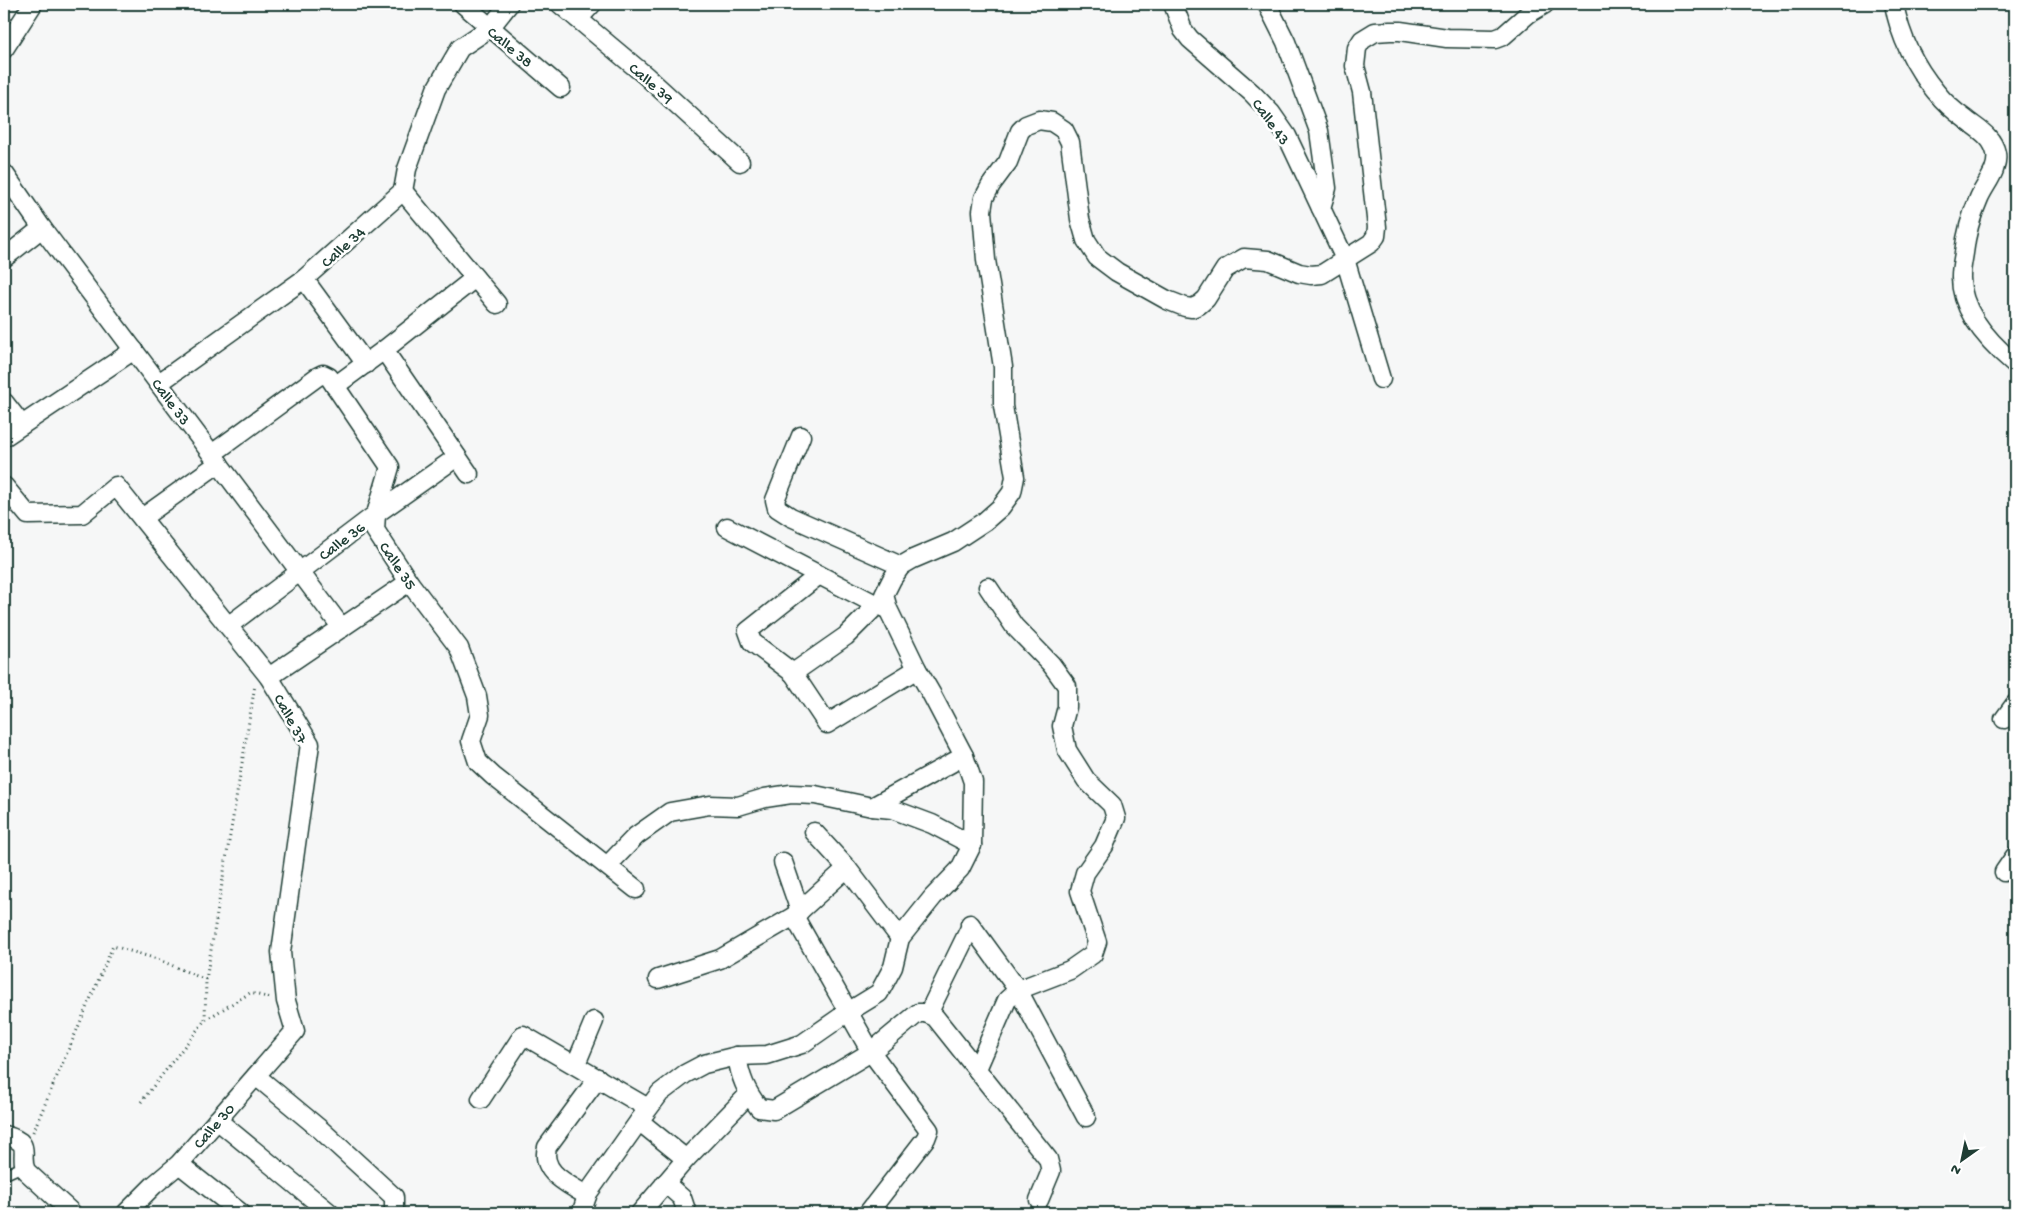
<svg xmlns="http://www.w3.org/2000/svg" width="2019" height="1217" font-family="'Gochi Hand',sans-serif">
  <style>
    .lines { fill: none; stroke-linecap: round; stroke-linejoin: round }
    .lane-casing { stroke: #1f3d34; stroke-width: 12 }
    .street-casing { stroke: #1f3d34; stroke-width: 21 }
    .path { stroke: #1f3d34; stroke-width: 3; stroke-dasharray: 1 4; stroke-linecap: butt }
    .lane { stroke: #fff; stroke-width: 9 }
    .street { stroke: #fff; stroke-width: 18 }
    .labels { text-anchor: middle; stroke-width: 5; stroke-linejoin: round; paint-order: stroke }
    .street-label { font-size: 16px; fill: #1f3d34; stroke: #fff }
  </style>
  <rect width="100%" height="100%" fill="#f6f7f7"/>
  <filter id="ink" filterUnits="userSpaceOnUse"><feTurbulence type="fractalNoise" baseFrequency=".02" numOctaves="2"/><feDisplacementMap in="SourceGraphic" scale="10" xChannelSelector="R" yChannelSelector="G"/><feConvolveMatrix kernelMatrix="1 2 1 2 8 2 1 2 1" color-interpolation-filters="sRGB"/></filter>
  <g filter="url(#ink)">
    <g class="lines">
      <g class="lane-casing">
        <path id="lane" d="M4,1175l20,-9"/>
      </g>
      <g class="street-casing">
        <g id="street">
          <path d="M463,4l98,84"/>
          <path d="M560,4l86,72 94,86"/>
          <path d="M1173,4l10,26 7,9 62,54 19,20 16,23 58,123 36,120"/>
          <path d="M1267,4l19,38 33,89 8,57 -6,20"/>
          <path d="M1894,4c6,32 21,63 42,88 8,10 18,19 28,26 13,11 28,17 32,35 3,17 -11,31 -17,45 -8,18 -13,36 -15,55 -1,7 -3,15 -3,23 -1,35 29,67 54,88"/>
          <path d="M578,19l14,-15"/>
          <path d="M4,49l29,-45"/>
          <path d="M4,173l38,55 300,400"/>
          <path d="M403,191l4,-22 29,-80 24,-41 30,-20 19,-24"/>
          <path d="M403,191l94,113"/>
          <path d="M4,258l38,-30"/>
          <path d="M304,279l62,85"/>
          <path d="M384,350l85,124"/>
          <path d="M159,383l145,-104 99,-88"/>
          <path d="M335,386l49,-36 91,-72"/>
          <path d="M4,402l18,23"/>
          <path d="M801,436l-26,64 2,8 14,9 110,49"/>
          <path d="M4,437l130,-87"/>
          <path d="M212,454l105,-77 6,-3 6,3 61,90 -14,47 -1,16 34,52 50,66 18,48 3,19 -9,26 7,21 15,14 143,113"/>
          <path d="M4,486l24,29 54,-1 34,-28 153,191 41,67 -29,208 5,49 9,30 -116,133 -25,21 -28,28"/>
          <path d="M142,518l77,-55"/>
          <path d="M727,527l150,78 10,4"/>
          <path d="M819,575l-71,56 4,11 41,31 53,-37 31,-31"/>
          <path d="M228,626l148,-112 81,-57"/>
          <path d="M793,673l34,51 90,-55"/>
          <path d="M269,677l140,-95"/>
          <path d="M2004,719l11,-15"/>
          <path d="M872,807l20,2 40,15 40,21"/>
          <path d="M814,832l33,36"/>
          <path d="M783,862l17,49"/>
          <path d="M608,865l28,-29 34,-24 40,-7 28,1 27,-8 26,-4 24,1 57,12 92,-51"/>
          <path d="M2004,872l11,-16"/>
          <path d="M794,916l77,136 58,78 -3,8 -58,75"/>
          <path d="M970,924l48,66 68,127"/>
          <path d="M658,979l62,-20 74,-43 53,-48 53,70"/>
          <path d="M928,1014l43,-88"/>
          <path d="M737,1056c3,21 9,35 22,52l15,2 97,-58 47,-39h8l9,4 113,142 3,12 -12,29"/>
          <path d="M576,1064l18,-43"/>
          <path d="M977,1069l30,-69 11,-10 52,-20 23,-16 4,-12 -17,-51 5,-18 19,-27 12,-28 -4,-13 -26,-25 -19,-30 -5,-24 5,-19v-21l-16,-22 -37,-38 -26,-39"/>
          <path d="M256,1076l65,54 73,67v16"/>
          <path d="M481,1099l42,-64 125,73"/>
          <path d="M217,1120l113,93"/>
          <path d="M639,1121l47,38"/>
          <path d="M4,1135c31,8 14,18 22,36l46,42"/>
          <path d="M179,1164l62,49"/>
          <path d="M665,1183l17,15 5,15"/>
          <path d="M587,1196c-18,-12 -47,-23 -40,-49l51,-69"/>
          <path d="M586,1213l-3,-5 5,-15 51,-72 21,-28 25,-19 19,-10 33,-8 30,-1 35,-11 46,-32 31,-19 14,-26 7,-29 33,-41 27,-28 12,-24 1,-63 -9,-26 -32,-61 -15,-26 -29,-60 -4,-14 8,-16 9,-13 12,-7 40,-17 32,-21 16,-14 11,-15 3,-15 -12,-71v-39l-17,-107 -4,-49 2,-13 7,-13 17,-23 12,-31 6,-6 13,-5 13,2 12,8 6,12 10,77 6,21 11,17 20,15 50,28 18,7 7,1 7,-3 7,-6 19,-30 19,-11 24,2 31,13 12,2 11,-1 49,-31 5,-7 1,-9 -15,-135 -7,-26 2,-18 5,-8 13,-8 15,-1h10l47,7 48,1 8,-3 25,-22 17,-10"/>
          <path d="M640,1213l46,-54 62,-64"/>
        </g>
      </g>
      <g class="path">
        <path d="M206,980l49,-295"/>
        <path d="M141,1102l64,-82 45,-27 21,5"/>
        <path d="M33,1132l80,-186 44,13 49,21 -1,40"/>
      </g>
      <use href="#lane" class="lane"/>
      <use href="#street" class="street"/>
    </g>
  </g>
  <g class="labels">
    <g class="street-label">
      <text transform="translate(511 46) rotate(40)" y="6">Calle 38</text>
      <text transform="translate(652 82) rotate(41)" y="6">Calle 39</text>
      <text transform="translate(1272 121) rotate(54)" y="6">Calle 43</text>
      <text transform="translate(342 246) rotate(-42)" y="6">Calle 34</text>
      <text transform="translate(172 401) rotate(53)" y="6">Calle 33</text>
      <text transform="translate(341 540) rotate(-37)" y="6">Calle 36</text>
      <text transform="translate(399 565) rotate(56)" y="6">Calle 35</text>
      <text transform="translate(292 718) rotate(61)" y="6">Calle 37</text>
      <text transform="translate(213 1125) rotate(-49)" y="6">Calle 30</text>
    </g>
  </g>
  <rect width="2019" height="1217" fill="none" stroke="#fff" stroke-width="20"/>
  <rect x="10" y="10" width="1999" height="1197" fill="none" stroke="#1f3d34" stroke-width="2" filter="url(#ink)"/>
  <g transform="translate(1962 1160) rotate(213)" stroke="#ffffff" stroke-width="4" paint-order="stroke">
  <path d="M0-4L9 19L0 12L-9 19Z" fill="#1f3d34"/>
  <text y="-8" font-size="14" font-weight="bold" text-anchor="middle" fill="#1f3d34">N</text>
  </g>
</svg>
